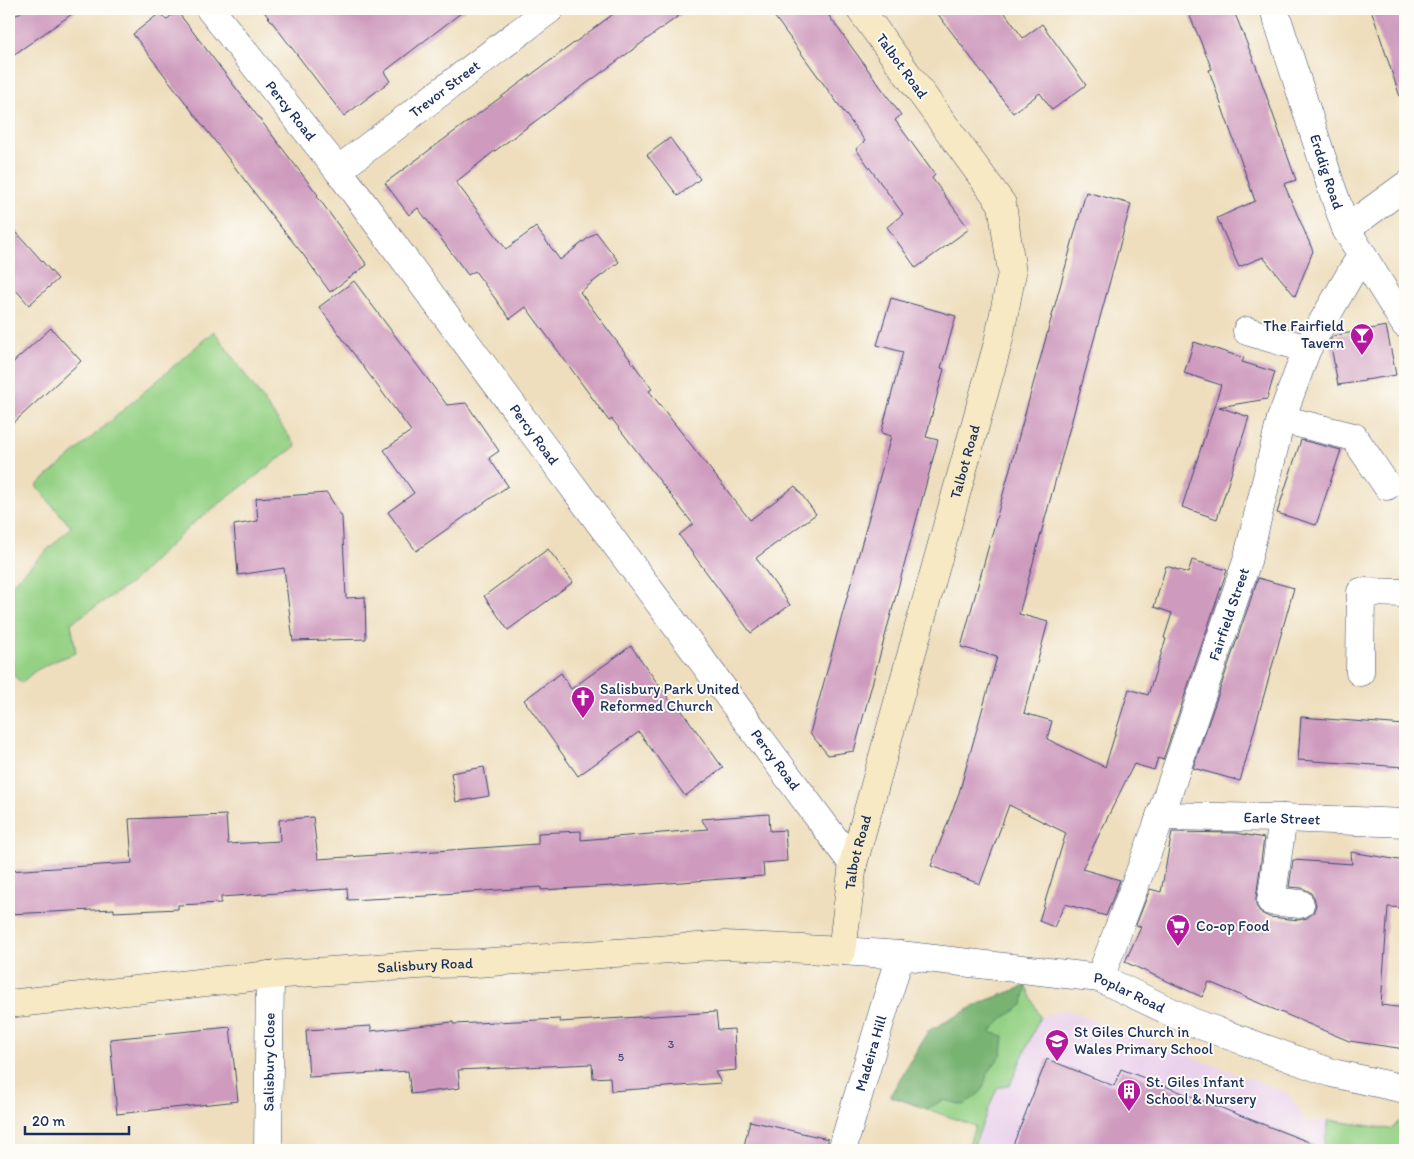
<svg xmlns="http://www.w3.org/2000/svg" width="1414" height="1159" font-family="Itim,sans-serif">
  <style>
    .built { fill: #ead1ec }
    .green { fill: #95d185; stroke: #588072 }
    .forest { fill: #78b372; stroke: #4a7168 }
    .building { fill: #ce9abd }
    .lines { fill: none; stroke-linecap: round; stroke-linejoin: round }
    .minor-casing { stroke: #3b496c; stroke-width: 29 }
    .secondary-casing { stroke: #3b496c; stroke-width: 29 }
    .minor { stroke: #fff; stroke-width: 28 }
    .secondary { stroke: #f7e9c3; stroke-width: 28 }
    .labels { text-anchor: middle; stroke-width: 4; stroke-linejoin: round; paint-order: stroke }
    .number-label { font-size: 12px; fill: #484a76 }
    .street-label { font-size: 15px; fill: #1b2f5e; stroke: #fdfcf7 }
    .poi-label { font-size: 15px; fill: #1b2f5e; stroke: #fdfcf7; text-anchor: start }
  </style>
  <rect width="100%" height="100%" fill="#fdfcf7"/>
  <filter id="ink" filterUnits="userSpaceOnUse"><feTurbulence type="fractalNoise" baseFrequency=".02" numOctaves="2"/><feDisplacementMap in="SourceGraphic" scale="10" xChannelSelector="R" yChannelSelector="G"/><feConvolveMatrix kernelMatrix="1 2 1 2 8 2 1 2 1" color-interpolation-filters="sRGB"/></filter>
  <filter id="wash" filterUnits="userSpaceOnUse"><feTurbulence type="fractalNoise" baseFrequency=".0096" numOctaves="4" result="noise"/><feDisplacementMap in="SourceGraphic" scale="20" xChannelSelector="R" yChannelSelector="G"/><feGaussianBlur stdDeviation="1.12" result="paint"/><feColorMatrix in="noise" values="0 0 0 0 0 0 0 0 0 0 0 0 0 0 0 0 0 1.4 0 .05"/><feComposite in="paint" operator="in"/></filter>
  <g filter="url(#wash)">
    <rect width="100%" height="100%" fill="#eedebd"/>
    <path class="built" d="M1026,986l14,31 24,-8 224,84 19,30 22,-3 61,9 11,-9 4,1v29h-438l8,-24 -85,-30 38,-65 57,-30z"/>
    <g class="green">
      <path d="M214,331l82,115 -105,79 -60,58 -60,40 5,30 -24,9 -17,9 -14,12 -7,-8 -5,5v-93l62,-60 -35,-41z"/>
      <path d="M1026,986l14,31 -30,68 -13,3 -25,62h-5l8,-24 -85,-30 38,-65 57,-30z"/>
      <path d="M1329,1120l61,9 11,-9 4,1v29h-82z"/>
    </g>
    <path class="forest" d="M1026,986l-3,19 -19,13 -14,14 14,4 -2,17 -15,22 -5,16 -18,14 -21,-5 -16,9 -37,-13 38,-65 57,-30z"/>
    <g id="blocks">
      <g class="building">
        <path d="M25,9h54l-70,49v-38z"/>
        <path d="M262,9h204l-82,63 6,9 -46,35z"/>
        <path d="M620,9h68l-196,144 -36,29 50,67 30,-22 24,33 36,-28 23,30 -39,30 72,97 -3,2 101,129 45,-34 21,28 -60,44 34,47 -39,28 -72,-98 14,-11 -81,-105 -3,2 -83,-114 -16,12 -35,-48 -7,4 -50,-67 -9,7 -24,-32z"/>
        <path d="M769,9h55l77,106 -6,5 40,55 -3,3 37,51 -53,39 -29,-41 16,-13 -47,-65 9,-8z"/>
        <path d="M934,9h68l21,29 19,-14 44,61 -34,25 -12,-17 -27,20z"/>
        <path d="M1187,9h46l23,57 40,114 -12,4 29,67 -18,45 -32,-39 -24,10 -22,-49 38,-17 -46,-131 3,-1z"/>
        <path d="M1371,9h34v87l-5,1z"/>
        <path d="M177,11l141,184 -1,1 50,69 -37,27 -28,-39 -23,-28 -146,-191 27,-21 6,7z"/>
        <path d="M670,138l30,41 -22,17 -31,-41z"/>
        <path d="M1086,192l45,12 -112,410 29,8 -24,91 28,8 -5,18 58,28 24,-78 19,6 18,-56 -2,-1 8,-25 -18,-6 12,-41 22,7 4,-13 35,10 -64,190 -5,-2 -4,12 -20,-6 -52,105 38,11 -14,36 -41,-12 -11,23 -15,-6 27,-88 -57,-28 -29,79 -49,-18 28,-73 38,-136 -36,-10z"/>
        <path d="M9,224l49,55 -29,26 -20,-23z"/>
        <path d="M354,281l93,124 19,-2 33,48 -10,7 19,28 -92,65 -28,-39 26,-19 -30,-43 27,-19 -92,-124z"/>
        <path d="M891,298l65,18 -15,52 3,1 -18,68 12,3 -84,311 -26,4 -18,-22 81,-297 -10,-3 22,-81 -26,-7z"/>
        <path d="M1386,326l10,49 -30,5 -1,-1v2l-27,4 -8,-45 3,-4z"/>
        <path d="M51,328l30,33 -72,66v-61z"/>
        <path d="M1194,342l50,16 -2,4 33,10 -8,27 -48,8 30,10 -32,102 -35,-12 39,-122 -37,-12z"/>
        <path d="M1301,440l40,10 -25,75 -39,-12z"/>
        <path d="M327,493l15,24 4,81 19,-1 1,42 -73,2 -9,-73 -46,7 -4,-50 24,-4 -2,-23z"/>
        <path d="M548,549l25,33 -65,48 -24,-34z"/>
        <path d="M1258,578l36,10 -54,193 -47,-13z"/>
        <path d="M631,646l40,56 3,-2 49,68 -38,28 -46,-64 -61,44 -54,-76 37,-27 10,16z"/>
        <path d="M1301,717l104,8v42l-107,-7z"/>
        <path d="M484,767l5,29 -33,6 -5,-29z"/>
        <path d="M769,814l1,17 15,-1 2,31 -24,2 1,13 -151,11v-1l-72,4v-3l-113,8v1l-80,4 -1,-12 -126,9v6l-43,2v4l-64,3v-3l-105,5v-43l123,-8 -3,-44 97,-4 2,29 52,-3 -1,-21 34,-3 5,42 220,-15v-11l43,-2v9l127,-11 -7,-10z"/>
        <path d="M1172,832l64,1 28,5 -8,61v7l5,7 8,4 30,3 8,-2 6,-5 3,-8 -2,-8 -4,-5 -8,-4 -13,-1 4,-27 59,4 -1,-12 54,9v47l-17,-1 -7,98 24,3v41l-56,-8 -140,-59 -7,15 -77,-35 16,-35 -5,-2 14,-36 11,3z"/>
        <path d="M716,1012l2,18 16,-1 2,41 -21,2 6,11 -110,8 -1,-14 -17,1 -1,-14 -134,6 2,18 -49,6 -3,-23 -99,6 -3,-47 65,-4v5l82,-9v2l107,-5v3z"/>
        <path d="M230,1027l8,74 -121,13 -7,-75z"/>
        <path d="M1047,1059l67,27 7,-17 203,79 -1,2h-312z"/>
        <path d="M750,1121l78,18 -1,11h-84z"/>
      </g>
    </g>
  </g>
  <g filter="url(#ink)">
    <use href="#blocks" fill-opacity="0" stroke="#3b496c" stroke-width="1"/>
    <g class="lines">
      <g class="minor-casing">
        <g id="minor">
          <path id="s1" d="M210,9l128,161 515,694"/>
          <path id="s2" d="M1274,9l56,174 16,46 59,95"/>
          <path id="s3" d="M338,170l212,-161"/>
          <path d="M1346,229l59,-43"/>
          <path d="M1247,331l60,18"/>
          <path d="M1281,419l73,18 33,49"/>
          <path d="M1360,672l1,-80 44,1"/>
          <path id="s4" d="M1160,816l123,2 122,5"/>
          <path d="M1283,818l-12,83 29,3"/>
          <path id="s5" d="M842,951l58,4 200,23 92,44 140,51 73,16"/>
          <path id="s6" d="M1100,978l56,-149 91,-268 34,-142 26,-70 55,-95"/>
          <path id="s7" d="M268,1150l2,-175"/>
          <path id="s8" d="M842,1150l58,-195"/>
        </g>
      </g>
      <g class="secondary-casing">
        <g id="secondary">
          <path id="s9" d="M9,1004l261,-29 164,-11 43,-1 248,-18 117,6 11,-87 145,-521 14,-70 -10,-69 -142,-195"/>
        </g>
      </g>
      <use href="#minor" class="minor"/>
      <use href="#secondary" class="secondary"/>
    </g>
  </g>
  <defs>
    <g id="bar-pin" transform="scale(1.25)"><path d="M0 17L-7.5 6A9.5 9.5 0 1 1 7.5 6Z" fill="#b5179e" stroke="#fdfcf7"/><path d="M-6-5H6L.8 .8V4.5H3.5V6h-7V4.5H-.8V.8Z" fill="#fff"/></g>
    <g id="church-pin" transform="scale(1.25)"><path d="M0 17L-7.5 6A9.5 9.5 0 1 1 7.5 6Z" fill="#b5179e" stroke="#fdfcf7"/><path d="M-1.2-6h2.4v3.5h3.3v2.4h-3.3V6h-2.4V-.1h-3.3v-2.4h3.3Z" fill="#fff"/></g>
    <g id="supermarket-pin" transform="scale(1.25)"><path d="M0 17L-7.5 6A9.5 9.5 0 1 1 7.5 6Z" fill="#b5179e" stroke="#fdfcf7"/><path d="M-6-5.5h2.5l.6 2H6L4.5 2H-2.5L-4.4-4H-6ZM-1.5 3.2a1.3 1.3 0 1 0 .1 0ZM3 3.2a1.3 1.3 0 1 0 .1 0Z" fill="#fff"/></g>
    <g id="school-pin" transform="scale(1.25)"><path d="M0 17L-7.5 6A9.5 9.5 0 1 1 7.5 6Z" fill="#b5179e" stroke="#fdfcf7"/><path d="M0-5L7-2L0 1L-7-2ZM-4 1L0 2.5L4 1V4Q0 6-4 4Z" fill="#fff"/></g>
    <g id="building-pin" transform="scale(1.25)"><path d="M0 17L-7.5 6A9.5 9.5 0 1 1 7.5 6Z" fill="#b5179e" stroke="#fdfcf7"/><path d="M-4-6H4V6H1V3H-1V6H-4ZM-2.5-4.3h1.7v1.8h-1.7ZM.8-4.3h1.7v1.8H.8ZM-2.5-1h1.7V.8h-1.7ZM.8-1h1.7V.8H.8Z" fill="#fff"/></g>
  </defs>
  <g fill-rule="evenodd">
    <use href="#bar-pin" x="1362" y="335"/>
    <use href="#church-pin" x="583" y="698"/>
    <use href="#supermarket-pin" x="1178" y="926"/>
    <use href="#school-pin" x="1057" y="1041"/>
    <use href="#building-pin" x="1129" y="1091"/>
  </g>
  <g class="labels">
    <g class="number-label">
      <text x="671" y="1048">3</text>
      <text x="621" y="1061">5</text>
    </g>
    <g class="street-label">
      <text transform="translate(902 66) rotate(54)" y="5">Talbot Road</text>
      <text dy="5" stroke="none"><textPath href="#s3" startOffset="134">Trevor Street</textPath></text>
      <text dy="5" stroke="none"><textPath href="#s1" startOffset="130">Percy Road</textPath></text>
      <text dy="5" stroke="none"><textPath href="#s2" startOffset="171">Erddig Road</textPath></text>
      <text dy="5" stroke="none"><textPath href="#s1" startOffset="535">Percy Road</textPath></text>
      <text dy="5" stroke="none"><textPath href="#s9" startOffset="1341">Talbot Road</textPath></text>
      <text dy="5" stroke="none"><textPath href="#s6" startOffset="386">Fairfield Street</textPath></text>
      <text dy="5" stroke="none"><textPath href="#s1" startOffset="940">Percy Road</textPath></text>
      <text dy="5" stroke="none"><textPath href="#s4" startOffset="122">Earle Street</textPath></text>
      <text dy="5" stroke="none"><textPath href="#s9" startOffset="936">Talbot Road</textPath></text>
      <text dy="5" stroke="none"><textPath href="#s9" startOffset="418">Salisbury Road</textPath></text>
      <text dy="5" stroke="none"><textPath href="#s5" startOffset="292">Poplar Road</textPath></text>
      <text dy="5" stroke="none"><textPath href="#s8" startOffset="101">Madeira Hill</textPath></text>
      <text dy="5" stroke="none"><textPath href="#s7" startOffset="88">Salisbury Close</textPath></text>
    </g>
    <g class="poi-label">
      <text x="1344" y="331" text-anchor="end">The Fairfield<tspan x="1344" dy="17">Tavern</tspan></text>
      <text x="600" y="694">Salisbury Park United<tspan x="600" dy="17">Reformed Church</tspan></text>
      <text x="1196" y="931">Co-op Food</text>
      <text x="1074" y="1037">St Giles Church in<tspan x="1074" dy="17">Wales Primary School</tspan></text>
      <text x="1146" y="1087">St. Giles Infant<tspan x="1146" dy="17">School &amp; Nursery</tspan></text>
    </g>
  </g>
  <rect width="1414" height="1159" fill="none" stroke="#fdfcf7" stroke-width="30"/>
  <path d="M25 1126v8h104v-8" fill="none" stroke="#1b2f5e" stroke-width="2.5"/>
  <text x="32" y="1126" font-size="15" fill="#1b2f5e" stroke="#fdfcf7" stroke-width="4" paint-order="stroke">20 m</text>
</svg>
